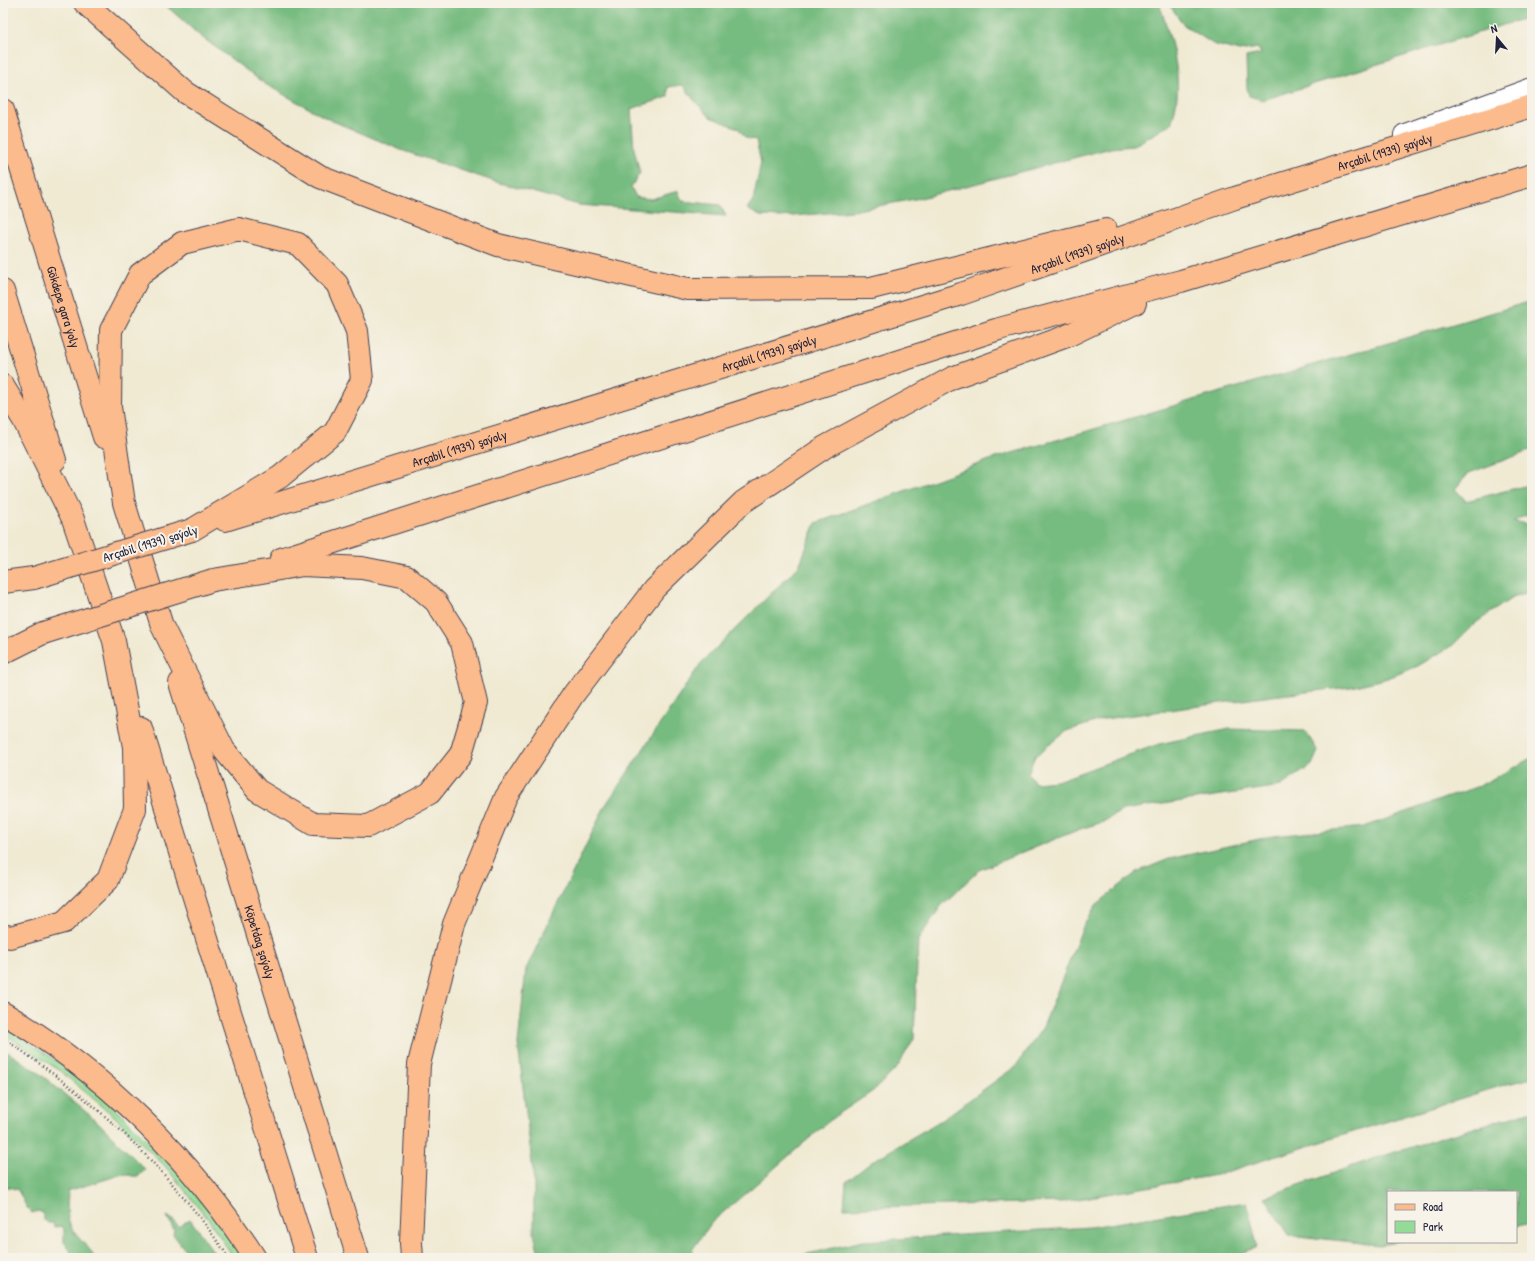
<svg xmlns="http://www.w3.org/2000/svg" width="1535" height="1261" font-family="'Patrick Hand',sans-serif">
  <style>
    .green { fill: #93db96; stroke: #5a7e68 }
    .forest { fill: #76bb7f; stroke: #4c6e5d }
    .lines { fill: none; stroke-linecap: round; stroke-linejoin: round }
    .tertiary-casing { stroke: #414052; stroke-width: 24 }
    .primary-casing { stroke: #414052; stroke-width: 24 }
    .path { stroke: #414052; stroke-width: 2.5; stroke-dasharray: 1 3; stroke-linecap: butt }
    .tertiary { stroke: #fff; stroke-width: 22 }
    .primary { stroke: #fbbb8d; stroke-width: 22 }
    .primary-bridge-casing { stroke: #414052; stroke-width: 24; stroke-linecap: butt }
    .primary-bridge { stroke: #fbbb8d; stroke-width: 22 }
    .labels { text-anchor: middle; stroke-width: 4; stroke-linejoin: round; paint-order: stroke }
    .street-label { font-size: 13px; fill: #22223b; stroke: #f7f3e8 }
  </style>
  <rect width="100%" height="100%" fill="#f7f3e8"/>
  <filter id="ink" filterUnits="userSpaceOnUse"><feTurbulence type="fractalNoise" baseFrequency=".025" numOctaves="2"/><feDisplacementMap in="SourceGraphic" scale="8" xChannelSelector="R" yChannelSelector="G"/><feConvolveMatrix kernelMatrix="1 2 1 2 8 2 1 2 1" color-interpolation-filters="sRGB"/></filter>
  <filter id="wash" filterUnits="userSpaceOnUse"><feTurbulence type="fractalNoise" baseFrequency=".012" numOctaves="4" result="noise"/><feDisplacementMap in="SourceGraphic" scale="16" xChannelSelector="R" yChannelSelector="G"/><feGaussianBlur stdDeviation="0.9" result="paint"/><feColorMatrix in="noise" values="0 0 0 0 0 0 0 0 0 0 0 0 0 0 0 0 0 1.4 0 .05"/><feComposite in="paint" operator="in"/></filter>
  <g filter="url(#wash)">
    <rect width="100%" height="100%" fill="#f0ead3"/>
    <path class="green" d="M3,1025l61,41 54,45 51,51 45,55 29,41h-9l-25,-38 -44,-54 -51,-50 -55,-46 -56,-37z"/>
    <g class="forest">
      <path d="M163,3h996c13,40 27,79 12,121l-38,22 -22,2 -186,49 -73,14 -71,6 -21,-1 -13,-7 6,-9 8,-37 -5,-23 -10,-2 -8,-10 -28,-11 -16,-17 -11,-15 -15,2v10l-37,12 3,40 6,24 -9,14 5,10 15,2 27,-8 4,10 38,4 6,11 -147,-11 -83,-23 -95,-32 -73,-31 -63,-35 -66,-49z"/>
      <path d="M1168,3h364v13l-269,84 -14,-4 -2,-8 -1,-31 15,-3 -3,-6 -19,3 -26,-7 -29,-19z"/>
      <path d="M1532,301v149l-63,23 -14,16 11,12 66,-17v29l-19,8 19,4v65l-20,8 -38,26 -21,21 -35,21 -30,12 -37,9 -79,9 -168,23 -37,12 -32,25 -7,17 7,10 22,-2 102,-37 70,-15 76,2 13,20 -6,14 -31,21 -158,24 -20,12 -23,7 -101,41 -38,36 -23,34 -4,98 -17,30 -24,23 -39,26 -122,105 -20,28 5,8h-157l-6,-24v-53l-16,-137 8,-75 79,-163 96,-143 98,-97 17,-43 179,-65z"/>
      <path d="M1532,758v320l-25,6 -291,91 -155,27 -217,6 2,-26 27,-21 70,-42 73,-53 27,-39 41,-103 12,-19 41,-33 32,-13 104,-23 91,-9 115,-41z"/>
      <path d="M3,1049l36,24 59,49 47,47 -7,8 -15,-3 -55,17c-1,19 -3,32 11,47 7,9 11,9 15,20h-21l-3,-8 -6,-8v-13l-3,-3 -6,1 -2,-4h-4l-5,-3 -1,-7 -5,-2 -6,2 -5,-5 -9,-18 -9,-3h-6z"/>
      <path d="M1532,1110v113l-16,3v-34h-128v50h13l-22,3 -90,-10 -24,-38 105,-37z"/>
      <path d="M1247,1202l10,45 -29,11h-438l73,-17 227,-14z"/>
      <path d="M167,1216l6,4 5,7 12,-8 28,39h-27l-18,-24 1,-4z"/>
    </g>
  </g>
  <g filter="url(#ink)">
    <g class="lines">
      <g class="tertiary-casing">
        <path id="tertiary" d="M1405,135l127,-46"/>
      </g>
      <g class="primary-casing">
        <g id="primary">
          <path d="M85,3l100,89 135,85 178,68 190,44 183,-1 235,-58"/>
          <path id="s1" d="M3,110l101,327"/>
          <path d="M3,291l52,169"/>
          <path d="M3,386l20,33 50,100 41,122 20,106 1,62 -27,71 -44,42 -54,15 -7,-2"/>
          <path id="s2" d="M225,520l736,-226 274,-96 297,-92"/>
          <path d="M192,530l88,-53 55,-45 27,-52 -5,-49 -20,-47 -39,-40 -59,-15 -57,14 -42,31 -29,56 -1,77 14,96 38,123 62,124 33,40 56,34 55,2 62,-33 31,-39 15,-51 -14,-60 -26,-41 -29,-25 -45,-9 -59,-3 -90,15"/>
          <path d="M281,559l718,-230 182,-48 351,-106"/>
          <path d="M3,582l31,-4"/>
          <path d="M3,653l40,-20"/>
          <path id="s3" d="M180,683l178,575"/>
          <path d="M141,728l166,530"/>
          <path d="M3,1013c100,58 190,148 252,245"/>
          <path d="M412,1258l-1,-15 8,-179 35,-140 52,-127 67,-102 81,-106 89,-87 82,-55 127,-69 115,-42 68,-33"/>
        </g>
      </g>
      <path class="path" d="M3,1038c93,63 163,127 226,220"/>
      <use href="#tertiary" class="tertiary"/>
      <use href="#primary" class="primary"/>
      <g class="primary-bridge-casing">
        <g id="primary-bridge">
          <path d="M34,578l158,-48"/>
          <path d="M43,633l170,-53"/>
        </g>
      </g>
      <use href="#primary-bridge" class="primary-bridge"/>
    </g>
  </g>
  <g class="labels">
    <g class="street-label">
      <text dy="5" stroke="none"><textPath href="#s2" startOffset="1217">Arçabil (1939) şaýoly</textPath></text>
      <text dy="5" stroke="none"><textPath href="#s2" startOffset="893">Arçabil (1939) şaýoly</textPath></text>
      <text dy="5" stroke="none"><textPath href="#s1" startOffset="206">Gökdepe gara ýoly</textPath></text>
      <text dy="5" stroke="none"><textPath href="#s2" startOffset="569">Arçabil (1939) şaýoly</textPath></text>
      <text dy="5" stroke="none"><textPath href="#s2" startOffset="245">Arçabil (1939) şaýoly</textPath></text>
      <text transform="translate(150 543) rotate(-17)" y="5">Arçabil (1939) şaýoly</text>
      <text dy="5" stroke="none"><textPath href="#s3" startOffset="271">Köpetdag şaýoly</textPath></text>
    </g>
  </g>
  <rect width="1535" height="1261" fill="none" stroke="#f7f3e8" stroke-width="16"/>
  <rect x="1387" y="1191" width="130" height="52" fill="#f7f3e8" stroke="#a29fa3"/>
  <rect x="1395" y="1204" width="20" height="6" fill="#fbbb8d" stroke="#a29fa3"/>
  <text x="1423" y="1211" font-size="12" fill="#22223b">Road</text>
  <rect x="1395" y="1221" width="20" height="12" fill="#93db96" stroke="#a29fa3"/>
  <text x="1423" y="1231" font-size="12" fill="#22223b">Park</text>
  <g transform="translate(1497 38) rotate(342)" stroke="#f7f3e8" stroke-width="3" paint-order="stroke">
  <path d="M0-3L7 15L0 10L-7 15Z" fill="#22223b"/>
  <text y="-6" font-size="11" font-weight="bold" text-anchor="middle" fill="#22223b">N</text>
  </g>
</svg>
